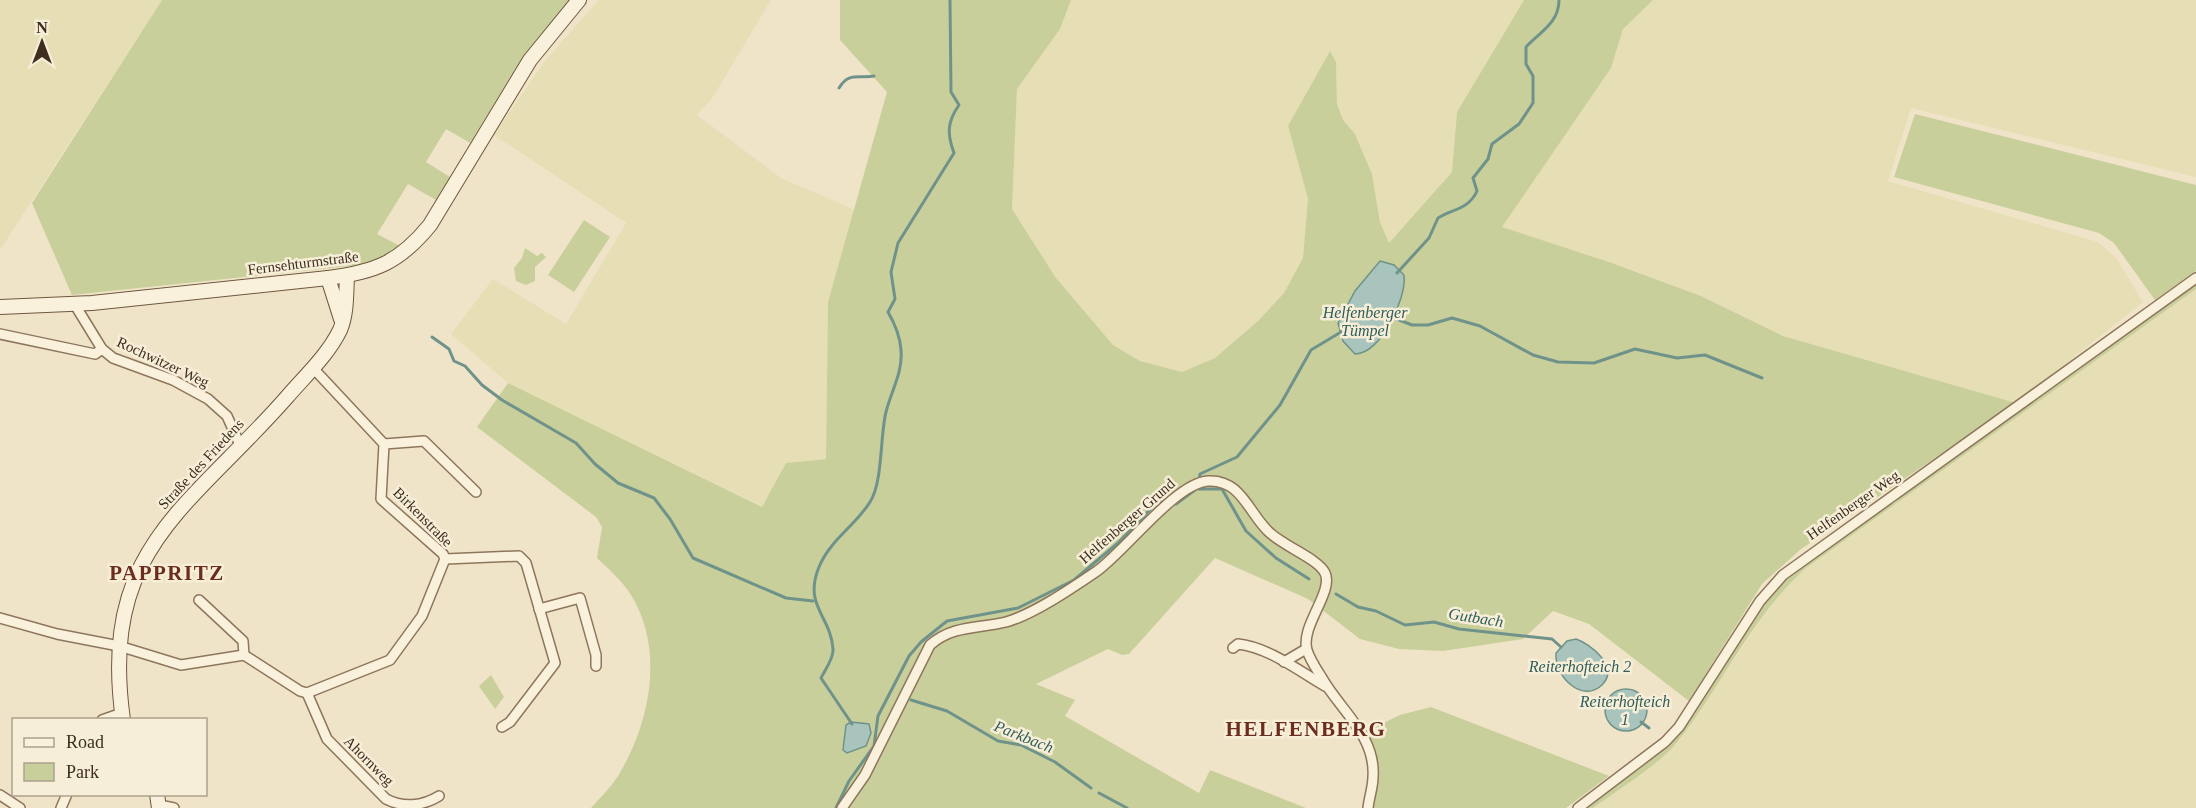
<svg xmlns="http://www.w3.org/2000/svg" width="2196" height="808" font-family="Georgia,serif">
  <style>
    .farmland { fill: #e6deb5 }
    .green { fill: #c9cf9b }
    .water { fill: #a9c4bc; stroke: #6f938a; stroke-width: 1.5 }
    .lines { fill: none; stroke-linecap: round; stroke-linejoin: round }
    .stream { stroke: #6f938a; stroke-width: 3 }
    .street-casing { stroke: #8d765c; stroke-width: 12 }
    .secondary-casing { stroke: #6f573f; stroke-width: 16 }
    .street { stroke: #faf1dc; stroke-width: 9 }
    .secondary { stroke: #faf1dc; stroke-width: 14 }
    .labels { text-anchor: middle; stroke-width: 5; stroke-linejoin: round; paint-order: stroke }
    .street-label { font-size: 15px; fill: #3d2e20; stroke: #f7eed8 }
    .water-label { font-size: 16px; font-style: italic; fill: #2f5d5a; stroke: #f7eed8 }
    .district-label { font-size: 21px; font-weight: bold; letter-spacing: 1.5px; fill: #6b2e1e; stroke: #f7eed8 }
  </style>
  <rect width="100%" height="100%" fill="#f0e4c8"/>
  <g class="farmland">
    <path d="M0,0h162l-162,250z"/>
    <path d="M599,0h172l-58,97 -16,18 84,63 74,32 -27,92 -2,157 -40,4 -23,44 -255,-124 -57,-49 42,-55 73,45 60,-101 -132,-88 50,-73z"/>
    <path d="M1071,0h453l-67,112 -5,60 -63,71 -9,-21 -8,-48 -17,-40 -12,-14 -6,-16 -1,-42 -6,-11 -42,75 20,73 -5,59 -19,35 -26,28 -43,37 -33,14 -42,-11 -27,-16 -57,-67 -44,-69 5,-120 43,-60z"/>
    <path d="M1653,0h543v177l-285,-69 -23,73 210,61 18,16 27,44 -127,101 -233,-67 -82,-40 -92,-34 -108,-35 110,-159 11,-39z"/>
    <path d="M2196,289v519h-603l85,-65 84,-125 25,-33 19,-17z"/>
  </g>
  <g class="green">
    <path d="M162,0h409l-56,69 -45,74 -24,-14 -20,33 24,15 -14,23 -28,-16 -31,50 23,12 -9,8 -32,11 -287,30 -40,-92z"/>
    <path d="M840,0h231l-11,29 -43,60 -5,120 44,69 57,67 27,16 42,11 33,-14 43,-37 26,-28 19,-35 5,-59 -20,-73 42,-75 6,11 1,42 6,16 12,14 17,40 8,48 9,21 63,-71 5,-60 67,-112h129l-30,29 -12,39 -109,159 107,35 92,34 82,40 233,67 -215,146 -39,35 -73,117 -100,-77 -36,-13 -30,28 -80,12 -44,-2 -39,-10 -52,-40 -93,-41 -86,96 -7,1 -14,-6 -72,35 39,16 -10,16 134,77 11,-23 96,38h-715c9,-10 20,-21 27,-32 32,-52 47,-126 13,-181 -9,-14 -22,-26 -34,-37l5,-31 -6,-10 -119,-90 31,-44 254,124 24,-44 40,-4 2,-157 59,-210 -47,-52z"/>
    <path d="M1915,114l281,71v86l-41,29 -41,-57 -15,-10 -205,-56z"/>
    <path d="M584,220l26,17 -36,55 -26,-17z"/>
    <path d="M525,248l12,8 5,-3 4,4 -11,10v14l-9,4 -10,-4 -2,-13 8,-10z"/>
    <path d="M2196,282v7l-390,279c-53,47 -83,116 -127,172 -17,23 -62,50 -86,68h-8l73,-55 108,-153 24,-27 82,-58 24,-13 11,-12z"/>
    <path d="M491,675l13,22 -9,12 -16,-23z"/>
    <path d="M1431,707l178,69 -43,32h-194c7,-31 6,-48 -5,-77l33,-16z"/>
  </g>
  <g class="water">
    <path d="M1380,261l14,4 10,10c3,23 -23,79 -49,79l-12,-13 -5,-18 17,-32z"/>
    <path d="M1576,639c15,5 44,28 26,46 -20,19 -48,-9 -46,-32l11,-12z"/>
    <circle cx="1626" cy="710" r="21"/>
    <path d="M851,722l18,2 2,9 -5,13 -19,7 -4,-3 3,-25z"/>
  </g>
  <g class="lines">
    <g class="stream">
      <path d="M839,88c10,-17 21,-9 35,-12"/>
      <path d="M1397,273l32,-35 9,-20c15,-9 31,-9 39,-27l-4,-13 15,-19 4,-15 27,-20 14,-21v-27l-7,-12v-17c14,-15 33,-24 33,-47"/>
      <path d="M1389,316l23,9h16l24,-7 28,8 53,29 25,7 36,1 41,-14 42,9 28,-3 57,23"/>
      <path d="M432,337l17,12 5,12 11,5 17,19 20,15 74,43 19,21 23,19 36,15 16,21 23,39 93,40 27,3"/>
      <path d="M1199,481l1,-7 37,-17 43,-52 31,-55 30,-18"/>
      <path d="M1199,489h23l24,42 30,27 33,21"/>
      <path d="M1172,503l4,1 23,-17"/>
      <path d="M1336,594l22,13 18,4 29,14 29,-3 25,7 93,10 9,8"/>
      <path d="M911,700l36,11 51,30 23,4 34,17 36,26"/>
      <path d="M1641,722l8,6"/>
      <path d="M852,724l-31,-46c4,-8 13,-20 12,-29 -2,-33 -30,-43 -14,-82 11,-27 37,-42 51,-65 13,-20 10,-67 16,-90 5,-21 17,-39 15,-62 -1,-15 -6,-26 -13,-38l7,-13 -4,-27 7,-29 56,-90c-7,-19 -7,-31 5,-48l-8,-13 -1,-92"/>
      <path d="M1099,793l28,15"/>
      <path d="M836,808l13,-27 25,-35 4,-30 31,-60 12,-14 26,-21 71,-13 56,-28 44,-37 41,-43 7,1"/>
    </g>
    <g class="street-casing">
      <g id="street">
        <path d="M75,305l27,44 11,9 60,22 35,19 19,17 13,29"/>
        <path d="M0,334l95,20 7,-5"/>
        <path d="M384,444l40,-3 52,51"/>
        <path d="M445,559l74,-3 7,7 29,100 -45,59 -8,5"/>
        <path d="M199,600l44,41 1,14"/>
        <path d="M539,609l41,-11 16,57v11"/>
        <path d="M0,618l57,16 62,12 62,19 63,-10 56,36 7,2 83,-33 32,-44 23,-57 -2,-5 -62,-55 3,-55 -71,-76"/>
        <path d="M1233,648l5,-4c30,3 61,27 87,42"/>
        <path d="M1284,662l22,-13"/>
        <path d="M307,693l20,46 59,60c17,9 37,7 53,-3"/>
        <path d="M102,720l20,-7"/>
        <path d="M0,795l20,13"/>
        <path d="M159,805l15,3"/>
        <path d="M61,808l6,-14"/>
        <path d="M842,808l23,-33 65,-130c23,-20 47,-16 76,-23 28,-8 66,-34 91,-51 29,-21 79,-88 111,-90 32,-2 40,30 59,49 13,15 51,28 58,43 9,19 -25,53 -18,77 3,10 10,20 15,28 18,32 54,58 51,99 0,10 -4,21 -5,31"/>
        <path d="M1578,808l87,-66 14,-15 81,-126 23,-26 413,-297"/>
      </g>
    </g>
    <g class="secondary-casing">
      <g id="secondary">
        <path d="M328,278l13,41"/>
        <path d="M0,307l92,-4 236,-25c47,-6 71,-15 102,-53l100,-165 49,-60"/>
        <path d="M123,720c-24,-172 65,-210 164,-323 18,-21 41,-42 53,-67 7,-16 6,-37 7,-54"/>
        <path d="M157,794l2,14"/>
      </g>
    </g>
    <use href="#street" class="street"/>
    <use href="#secondary" class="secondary"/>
  </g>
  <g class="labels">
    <g class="street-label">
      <text transform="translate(303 263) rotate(-7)" y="5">Fernsehturmstraße</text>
      <text transform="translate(163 362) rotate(25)" y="5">Rochwitzer Weg</text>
      <text transform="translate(201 464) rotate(-47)" y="5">Straße des Friedens</text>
      <text transform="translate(1853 505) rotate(-35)" y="5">Helfenberger Weg</text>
      <text transform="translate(423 517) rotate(45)" y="5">Birkenstraße</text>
      <text transform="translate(1127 521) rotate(-41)" y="5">Helfenberger Grund</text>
      <text transform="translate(369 761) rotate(45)" y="5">Ahornweg</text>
    </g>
    <g class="water-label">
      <text x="1365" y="318">Helfenberger<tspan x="1365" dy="18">Tümpel</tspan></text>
      <text transform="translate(1476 617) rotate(9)" y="6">Gutbach</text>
      <text x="1580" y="672">Reiterhofteich 2</text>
      <text x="1625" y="707">Reiterhofteich<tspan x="1625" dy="18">1</tspan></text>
      <text transform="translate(1024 736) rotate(22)" y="6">Parkbach</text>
    </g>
    <g class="district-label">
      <text x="167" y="580">PAPPRITZ</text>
      <text x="1306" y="736">HELFENBERG</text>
    </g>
  </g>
  <rect x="12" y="718" width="195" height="78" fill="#f7eed8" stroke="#ada18e" stroke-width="1.5"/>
  <rect x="24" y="738" width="30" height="9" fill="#faf1dc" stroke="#ada18e" stroke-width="1.5"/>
  <text x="66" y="748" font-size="18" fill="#3d2e20">Road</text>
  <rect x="24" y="763" width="30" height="18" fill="#c9cf9b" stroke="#ada18e" stroke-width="1.5"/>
  <text x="66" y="778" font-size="18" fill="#3d2e20">Park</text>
  <g transform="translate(42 42)" stroke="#f7eed8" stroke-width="4.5" paint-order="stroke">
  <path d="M0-4.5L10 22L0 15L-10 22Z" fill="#3d2e20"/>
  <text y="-9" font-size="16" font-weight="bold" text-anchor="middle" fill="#3d2e20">N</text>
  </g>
</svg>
